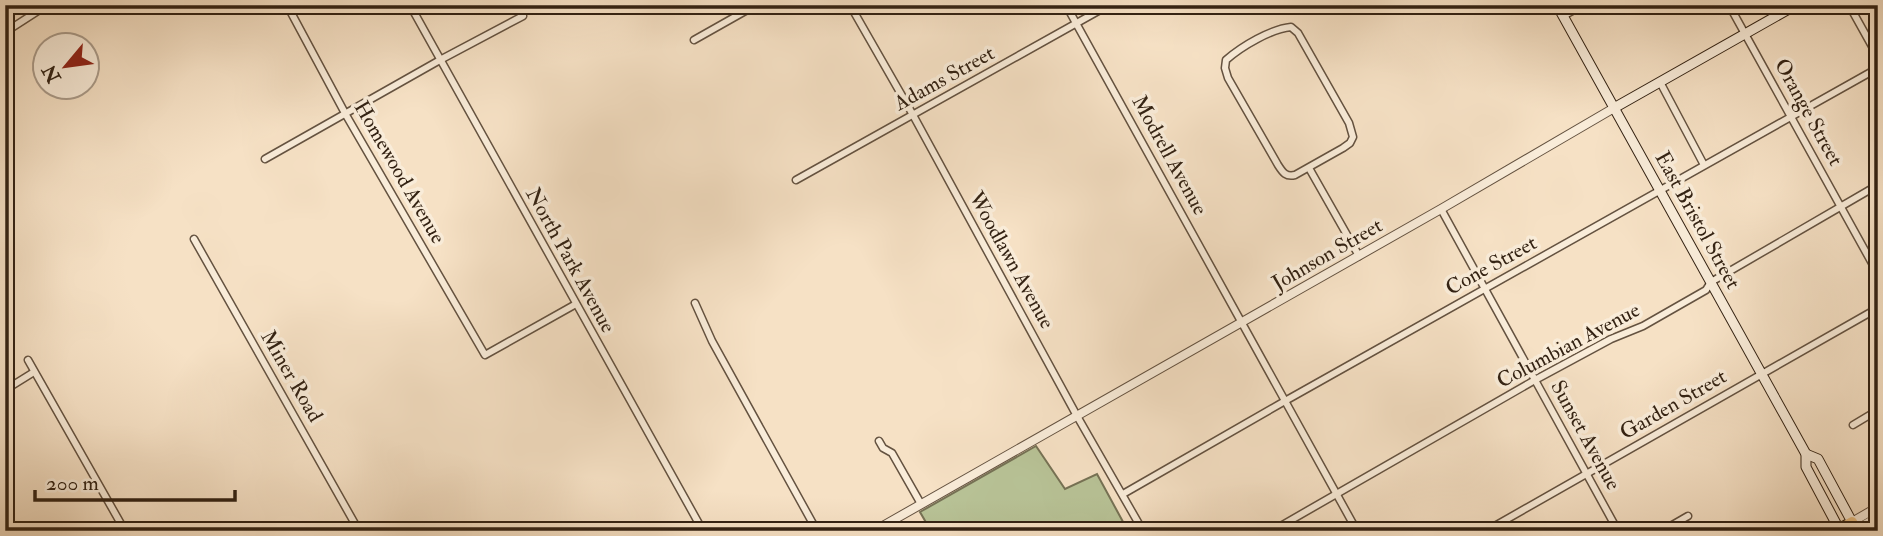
<svg xmlns="http://www.w3.org/2000/svg" width="1883" height="536" font-family="'IM FELL Double Pica',serif">
  <style>
    .green { fill: #b8c397; stroke: #767255; stroke-width: 2 }
    .lines { fill: none; stroke-linecap: round; stroke-linejoin: round }
    .minor-casing { stroke: #645240; stroke-width: 9 }
    .tertiary-casing { stroke: #645240; stroke-width: 10 }
    .secondary-casing { stroke: #332213; stroke-width: 11 }
    .primary-casing { stroke: #332213; stroke-width: 12 }
    .minor { stroke: #f9ecd9; stroke-width: 6 }
    .tertiary { stroke: #f9ecd9; stroke-width: 8 }
    .secondary { stroke: #f9ecd9; stroke-width: 9 }
    .primary { stroke: #ebc082; stroke-width: 10 }
    .labels { text-anchor: middle; stroke-width: 7; stroke-linejoin: round; paint-order: stroke }
    .street-label { font-size: 21px; fill: #332213; stroke: #f9ecd9 }
  </style>
  <rect width="100%" height="100%" fill="#f6e1c5"/>
  <filter id="stains"><feTurbulence type="fractalNoise" baseFrequency=".00286" numOctaves="4"/><feColorMatrix values="0 0 0 0 .2 0 0 0 0 .09 0 0 0 0 .02 0 0 0 .5 -.17"/></filter>
  <radialGradient id="worn" r=".72"><stop offset=".6" stop-color="#630" stop-opacity="0"/><stop offset="1" stop-color="#630" stop-opacity=".3"/></radialGradient>
  <path class="green" d="M1036,446l29,43 32,-15 31,57h-197l-11,-19z"/>
  <g class="lines">
    <g class="minor-casing">
      <g id="minor">
        <path d="M287,5l59,110 139,240 91,-51"/>
        <path d="M410,5l293,526"/>
        <path d="M850,5l63,110 164,301 66,115"/>
        <path d="M1066,5l291,526"/>
        <path d="M1729,5l149,269"/>
        <path d="M1849,5l29,52"/>
        <path d="M1335,9l7,-4"/>
        <path d="M1563,16l20,-11"/>
        <path d="M1291,27l7,6 51,90 4,14 -3,6 -7,5 -48,27c-9,2 -12,-2 -17,-10l-50,-87 -3,-10 1,-8c16,-14 45,-31 65,-33z"/>
        <path d="M5,29h5l31,-20 22,-1 5,-3"/>
        <path d="M694,40l62,-35"/>
        <path d="M1660,82l44,83"/>
        <path d="M265,159l175,-99 83,-44"/>
        <path d="M1309,168l50,88"/>
        <path d="M796,180l313,-175"/>
        <path d="M1441,209l177,322"/>
        <path d="M194,239l165,292"/>
        <path d="M695,303l17,38 105,190"/>
        <path d="M28,360l97,171"/>
        <path d="M5,390l29,-18"/>
        <path d="M1853,425l25,-15"/>
        <path d="M879,441l4,7 9,5 29,51"/>
        <path d="M1123,494l162,-93 593,-333"/>
        <path d="M1272,531l263,-151 76,-41 32,-13 63,-36 5,-8 167,-97"/>
        <path d="M1486,531l392,-223"/>
        <path d="M1662,531l26,-15"/>
      </g>
    </g>
    <g class="tertiary-casing">
      <g id="tertiary">
        <path d="M1852,522l26,-15"/>
        <path d="M1857,529l21,-12"/>
        <path d="M874,531l567,-322 173,-101"/>
      </g>
    </g>
    <g class="secondary-casing">
      <g id="secondary">
        <path d="M1557,5l249,449v13l33,62"/>
        <path d="M1614,108l182,-103"/>
        <path d="M1806,454l12,5 34,63"/>
      </g>
    </g>
    <g class="primary-casing">
      <path id="primary" d="M1836,531l16,-9 5,9"/>
    </g>
    <use href="#minor" class="minor"/>
    <use href="#tertiary" class="tertiary"/>
    <use href="#secondary" class="secondary"/>
    <use href="#primary" class="primary"/>
  </g>
  <g class="labels">
    <g class="street-label">
      <text transform="translate(944 78) rotate(-29)" y="7">Adams Street</text>
      <text transform="translate(1809 112) rotate(61)" y="7">Orange Street</text>
      <text transform="translate(1170 155) rotate(61)" y="7">Modrell Avenue</text>
      <text transform="translate(400 172) rotate(60)" y="7">Homewood Avenue</text>
      <text transform="translate(1698 220) rotate(61)" y="7">East Bristol Street</text>
      <text transform="translate(1327 254) rotate(-30)" y="7">Johnson Street</text>
      <text transform="translate(571 260) rotate(61)" y="7">North Park Avenue</text>
      <text transform="translate(1012 260) rotate(61)" y="7">Woodlawn Avenue</text>
      <text transform="translate(1491 265) rotate(-29)" y="7">Cone Street</text>
      <text transform="translate(1568 345) rotate(-28)" y="7">Columbian Avenue</text>
      <text transform="translate(292 376) rotate(60)" y="7">Miner Road</text>
      <text transform="translate(1673 404) rotate(-30)" y="7">Garden Street</text>
      <text transform="translate(1586 435) rotate(61)" y="7">Sunset Avenue</text>
    </g>
  </g>
  <rect width="1883" height="536" fill="none" stroke="#f6e1c5" stroke-width="28"/>
  <rect x="7" y="7" width="1869" height="522" fill="none" stroke="#332213" stroke-width="3.5"/>
  <rect x="14" y="14" width="1855" height="508" fill="none" stroke="#332213" stroke-width="2"/>
  <g transform="translate(66 66) rotate(241)"><circle r="33" fill="#f9ecd9" stroke="#aa9b8a" stroke-width="2"/>
  <path d="M0-5L12 26L0 18L-12 26Z" fill="#8f2418"/>
  <text y="-10" font-size="19" font-weight="bold" text-anchor="middle" fill="#332213">N</text>
  </g>
  <path d="M35 490v10h200v-10" fill="none" stroke="#332213" stroke-width="3.5"/>
  <text x="46" y="490" font-size="21" fill="#332213" stroke="#f9ecd9" stroke-width="5" paint-order="stroke">200 m</text>
  <rect width="100%" height="100%" filter="url(#stains)"/>
  <rect width="100%" height="100%" fill="url(#worn)"/>
</svg>
